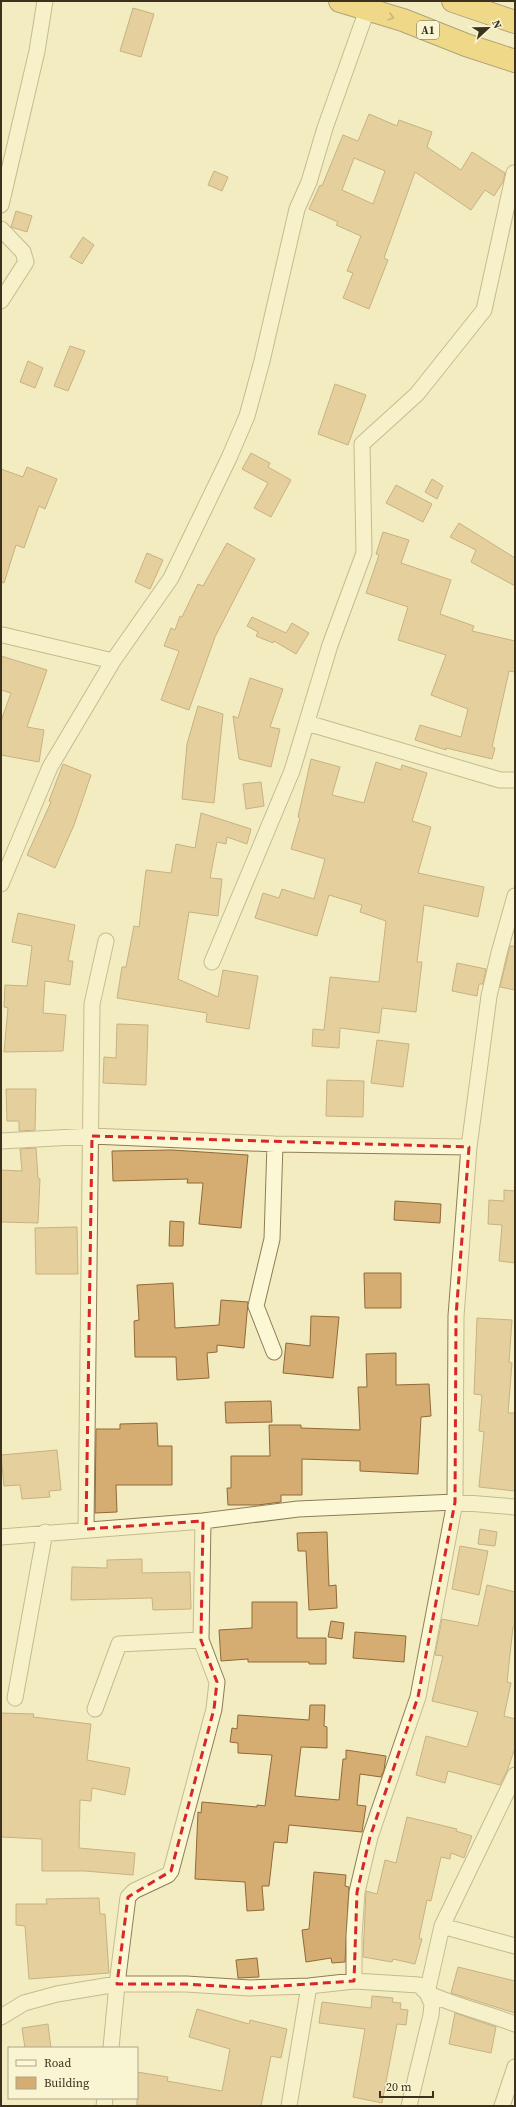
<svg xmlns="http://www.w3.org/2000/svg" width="516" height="2107" font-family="'Source Serif 4',serif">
	<rect width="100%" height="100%" fill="#f3ecc0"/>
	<path fill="#d5ac72" stroke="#906a39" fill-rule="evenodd" d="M133 8 154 14 141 57 120 51Z
		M369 114 397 126 399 120 432 132 427 147 461 170 472 152 505 173 503 182 494 196 485 190 471 210 415 172 384 258 388 260 369 309 343 298 353 273 347 271 361 236 336 225 338 222 309 209 320 185 322 186 343 135 358 141ZM354 158 385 171 373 204 342 190Z
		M214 171 228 177 222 191 208 185Z
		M16 211 32 216 27 232 11 227Z
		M83 237 94 245 82 264 70 257Z
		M70 346 85 351 68 391 54 386Z
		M28 361 43 368 35 388 20 382Z
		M335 384 366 395 348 445 318 434Z
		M251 453 270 463 268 467 291 480 271 517 254 508 268 483 242 469Z
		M27 467 57 479 45 509 39 506 24 548 16 545 4 583 1 582V469L23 477Z
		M432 479 443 486 437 499 425 492Z
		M396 485 432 504 423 522 386 503Z
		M459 523 515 558V586L471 562 476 550 450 537Z
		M383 532 409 540 401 563 451 580 440 614 474 626 472 631 515 641V672L509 671 492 747 495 748 492 759 446 748V750L415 740 420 725 461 737 468 709 431 695 446 655 398 640 408 607 366 593 379 555 376 554Z
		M227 543 255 559 215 637 189 710 161 700 179 651 164 646 171 628 175 630 180 616 182 617 198 584 203 586Z
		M147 553 163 560 150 589 135 582Z
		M252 617 286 633 292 623 309 633 296 654 274 641 273 643 256 636 258 632 247 626Z
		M1 656 47 670 27 727 44 730 39 762 1 755V721L11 693 1 690Z
		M250 678 283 689 270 727 280 729 271 767 239 759 233 716 238 718Z
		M198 706 223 714 214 803 182 799 187 744Z
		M311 759 340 767 332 795 364 803 376 762 401 770 402 765 427 773 412 821 431 827 418 873 484 887 478 917 424 905 417 962H422L416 1012 382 1008 379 1033 340 1028 339 1048 312 1046 313 1029 324 1030 330 977 379 982 386 921 360 912 362 905 329 895 317 936 255 918 263 893 279 898 282 889 314 899 325 859 291 849 300 818 298 817Z
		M63 764 91 775 74 825 55 868 27 855 51 802 49 801Z
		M261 782 264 806 246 809 243 784Z
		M201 813 251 829 247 844 227 837 226 844 217 842 210 878 222 879 218 916 189 912 178 979 218 997 223 970 258 976 249 1029 206 1022 207 1013 117 998 122 967H126L134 926 139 927 146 870 171 873 176 844 195 848Z
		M18 913 75 925 68 961H73L70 985 45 981 43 1013 66 1015 63 1051 4 1052 8 1008 4 1007 5 985 27 986 32 946 12 942Z
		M510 946H515V990L500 987Z
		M457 963 486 969 483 984H479L477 996 452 991Z
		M117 1024 148 1025 146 1085 103 1083 104 1057 116 1058Z
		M377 1040 409 1044 403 1087 371 1083Z
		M327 1080 364 1081 363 1117 326 1116Z
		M6 1089H36L35 1130 19 1131V1121H7Z
		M36 1148 38 1178 40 1179 38 1223 1 1222V1170L22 1171 20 1149Z
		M172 1150 248 1155 241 1228 199 1224 203 1183H187L188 1179 113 1181 112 1151Z
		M504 1190 515 1191V1263L499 1261 502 1225 488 1224 489 1200 504 1201Z
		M395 1201 441 1204 440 1223 394 1220Z
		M170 1221 184 1222 183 1246H169Z
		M77 1227 78 1274H36L35 1228Z
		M364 1273H401V1308H365Z
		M173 1283 175 1328 219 1325 221 1300 248 1302 244 1348 217 1345V1352L207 1353 209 1378 177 1380 176 1357H135L134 1321 139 1320 137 1285Z
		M311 1316 339 1317 333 1378 283 1373 286 1343 310 1346Z
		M477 1318 512 1320 509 1362 512 1363 508 1413H515V1491L479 1487 484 1432 479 1431 482 1395 474 1394Z
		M396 1353V1385L429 1384 431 1416 421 1417 418 1474 360 1471V1461L302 1459V1495H281V1502L258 1505H228L227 1488H231V1456H270L269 1425H301V1428L360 1430 358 1387H367L366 1354Z
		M271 1401 272 1422 226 1423 225 1402Z
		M157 1423 158 1446H172V1485H116L117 1512 95 1513 96 1429H120V1424Z
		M57 1450 61 1490 49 1491 50 1497 22 1499 20 1485 4 1486 1 1455Z
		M480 1529 497 1532 495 1546 478 1544Z
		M327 1532 329 1586 336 1585 337 1608 309 1610 306 1551H298L297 1533Z
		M460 1546 488 1551 479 1595 452 1589Z
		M142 1559V1573L190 1572 191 1609 153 1610 152 1598 71 1600 72 1567 107 1568V1560Z
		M487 1585 515 1592V1627H513L507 1682 511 1683 504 1716 515 1719V1748L507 1771 500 1785 448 1771 445 1783 416 1775 426 1736 467 1747 478 1712 432 1701 443 1656 435 1655 442 1619 478 1626Z
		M252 1602H297V1638H326V1664H309V1662H248V1659L221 1661 219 1630 252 1628Z
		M331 1621 344 1623 342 1639 328 1637Z
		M355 1632 406 1636 404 1662 353 1658Z
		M310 1705H325L324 1726 327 1727V1748L301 1747 295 1796 339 1800 343 1759H346V1750L386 1756 384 1770 381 1777 360 1774 357 1805 366 1806 362 1832 289 1825 287 1843 274 1842 269 1886H262L264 1910 247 1911 245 1882 195 1879 198 1812 201 1813 202 1802 257 1807V1805L265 1806 272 1755 238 1753V1743L230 1742 232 1728 237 1729 238 1715 309 1720Z
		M1 1713 34 1714 33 1717 91 1724 87 1760 130 1768 125 1795 92 1788 91 1801 80 1800 79 1848 135 1853 133 1875 85 1871H42V1839L1 1837Z
		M407 1817 457 1829 456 1831 472 1836 464 1858 451 1853 450 1859 441 1857 431 1901 427 1900 419 1938 422 1939 415 1964 393 1959 392 1962 363 1957 366 1891 377 1894 385 1860 396 1863Z
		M314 1872 346 1875 345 1886 349 1887 345 1962 332 1963 331 1958 306 1962 302 1930 309 1929Z
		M99 1898 100 1914H105L109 1973 29 1979 25 1926 16 1925V1904H47L46 1899Z
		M257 1958 259 1977 238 1978 236 1960Z
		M458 1967 515 1981V2013L451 1993Z
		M372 1996 393 1998 392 2002 401 2003 400 2009 408 2010 406 2025 397 2024 382 2103 353 2097 365 2029 319 2023 322 2002 371 2008Z
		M197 2009 249 2024 250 2020 287 2029 281 2058 271 2056 261 2106 137 2105V2072L168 2077 167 2081 222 2091 230 2049 189 2037Z
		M455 2013 496 2027 491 2053 449 2044Z
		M48 2024 51 2048H25L22 2028Z"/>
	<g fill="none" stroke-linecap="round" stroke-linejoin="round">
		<g stroke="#8e7d56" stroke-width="17">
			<path id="street" d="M1 205 37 51 45 1
				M1 229 23 252 26 262 1 301
				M3 635 113 661
				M307 723 500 780H515
				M1 884 50 767 113 661 171 578 229 458 247 416 262 361 297 209 309 182 325 128 367 10
				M212 962 292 771 330 645 364 553 362 444 417 394 484 310 514 173
				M1 1141 92 1136 275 1144 469 1147
				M274 1352 256 1306 272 1239 275 1144
				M86 1529 92 1004 106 941
				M1 1537 203 1521 298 1509 455 1502 515 1507
				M15 1698 45 1532
				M95 1709 119 1644 201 1640
				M442 1926 515 1946
				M354 1981V1936L357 1892 370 1837 418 1697 455 1502 456 1316 469 1147 489 996 499 953 515 896
				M427 1993C456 2006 486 2013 515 2024
				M1 2017 24 2003 57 1994 117 1984H186L250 1988 309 1986 354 1981 419 1985 427 1993 442 1926 515 1775
				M111 2048 117 1984 128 1897 134 1891 168 1875 171 1871 214 1709 217 1682 201 1640 203 1521
				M104 2106 105 2098
				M289 2106 309 1986
				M409 2106 431 2015 432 2004 427 1993
				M502 2106 515 2067"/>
		</g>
		<g stroke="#5b4a2b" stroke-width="24">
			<path id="highway" d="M340 1 403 20 466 45 515 61
				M453 1 515 22"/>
		</g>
		<use href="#street" stroke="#fcf7d5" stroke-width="15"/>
		<use href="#highway" stroke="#ecc047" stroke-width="22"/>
	</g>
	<defs><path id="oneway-chevron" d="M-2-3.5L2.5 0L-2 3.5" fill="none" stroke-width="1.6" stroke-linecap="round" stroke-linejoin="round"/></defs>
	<use stroke="#8b712f" href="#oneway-chevron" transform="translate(391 17) rotate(15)"/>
	<path d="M0 0H516V2107H0ZM92 1136 469 1147 456 1316 455 1502 418 1697 370 1837 357 1892 354 1981 250 1988 186 1984H117L128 1897 171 1871 214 1709 217 1682 201 1640 203 1521 86 1529Z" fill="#f3ecc0" fill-opacity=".55" fill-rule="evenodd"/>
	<path fill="none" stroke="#d62828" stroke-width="3" stroke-dasharray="8 5" stroke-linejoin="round" d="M92 1136 469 1147 456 1316 455 1502 418 1697 370 1837 357 1892 354 1981 250 1988 186 1984H117L128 1897 171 1871 214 1709 217 1682 201 1640 203 1521 86 1529Z"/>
	<g text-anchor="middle" stroke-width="3.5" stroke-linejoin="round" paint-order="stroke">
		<rect fill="#f9f4d1" stroke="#756c52" stroke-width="1" x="417" y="21" width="22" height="18" rx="3"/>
		<g font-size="11" font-weight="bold" fill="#3c311c">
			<text x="428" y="34">A1</text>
		</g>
	</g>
	<rect width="516" height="2107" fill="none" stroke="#3c311c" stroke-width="4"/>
	<rect x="8" y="2047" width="130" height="52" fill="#f9f4d1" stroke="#ada689"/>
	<rect x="16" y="2060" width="20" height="6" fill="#fcf7d5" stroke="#ada689"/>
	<text x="44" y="2067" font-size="12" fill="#3c311c">Road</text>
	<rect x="16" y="2077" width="20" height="12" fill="#d5ac72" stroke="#ada689"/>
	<text x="44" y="2087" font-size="12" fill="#3c311c">Building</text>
	<g transform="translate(488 28) rotate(68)" stroke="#f9f4d1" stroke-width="3" paint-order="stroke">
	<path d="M0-3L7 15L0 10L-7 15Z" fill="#3c311c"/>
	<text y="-6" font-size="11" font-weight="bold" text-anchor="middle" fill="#3c311c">N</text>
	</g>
	<path d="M380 2091v6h53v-6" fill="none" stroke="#3c311c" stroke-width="2"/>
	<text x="386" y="2091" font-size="12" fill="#3c311c" stroke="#f9f4d1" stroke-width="3" paint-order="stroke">20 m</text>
</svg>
